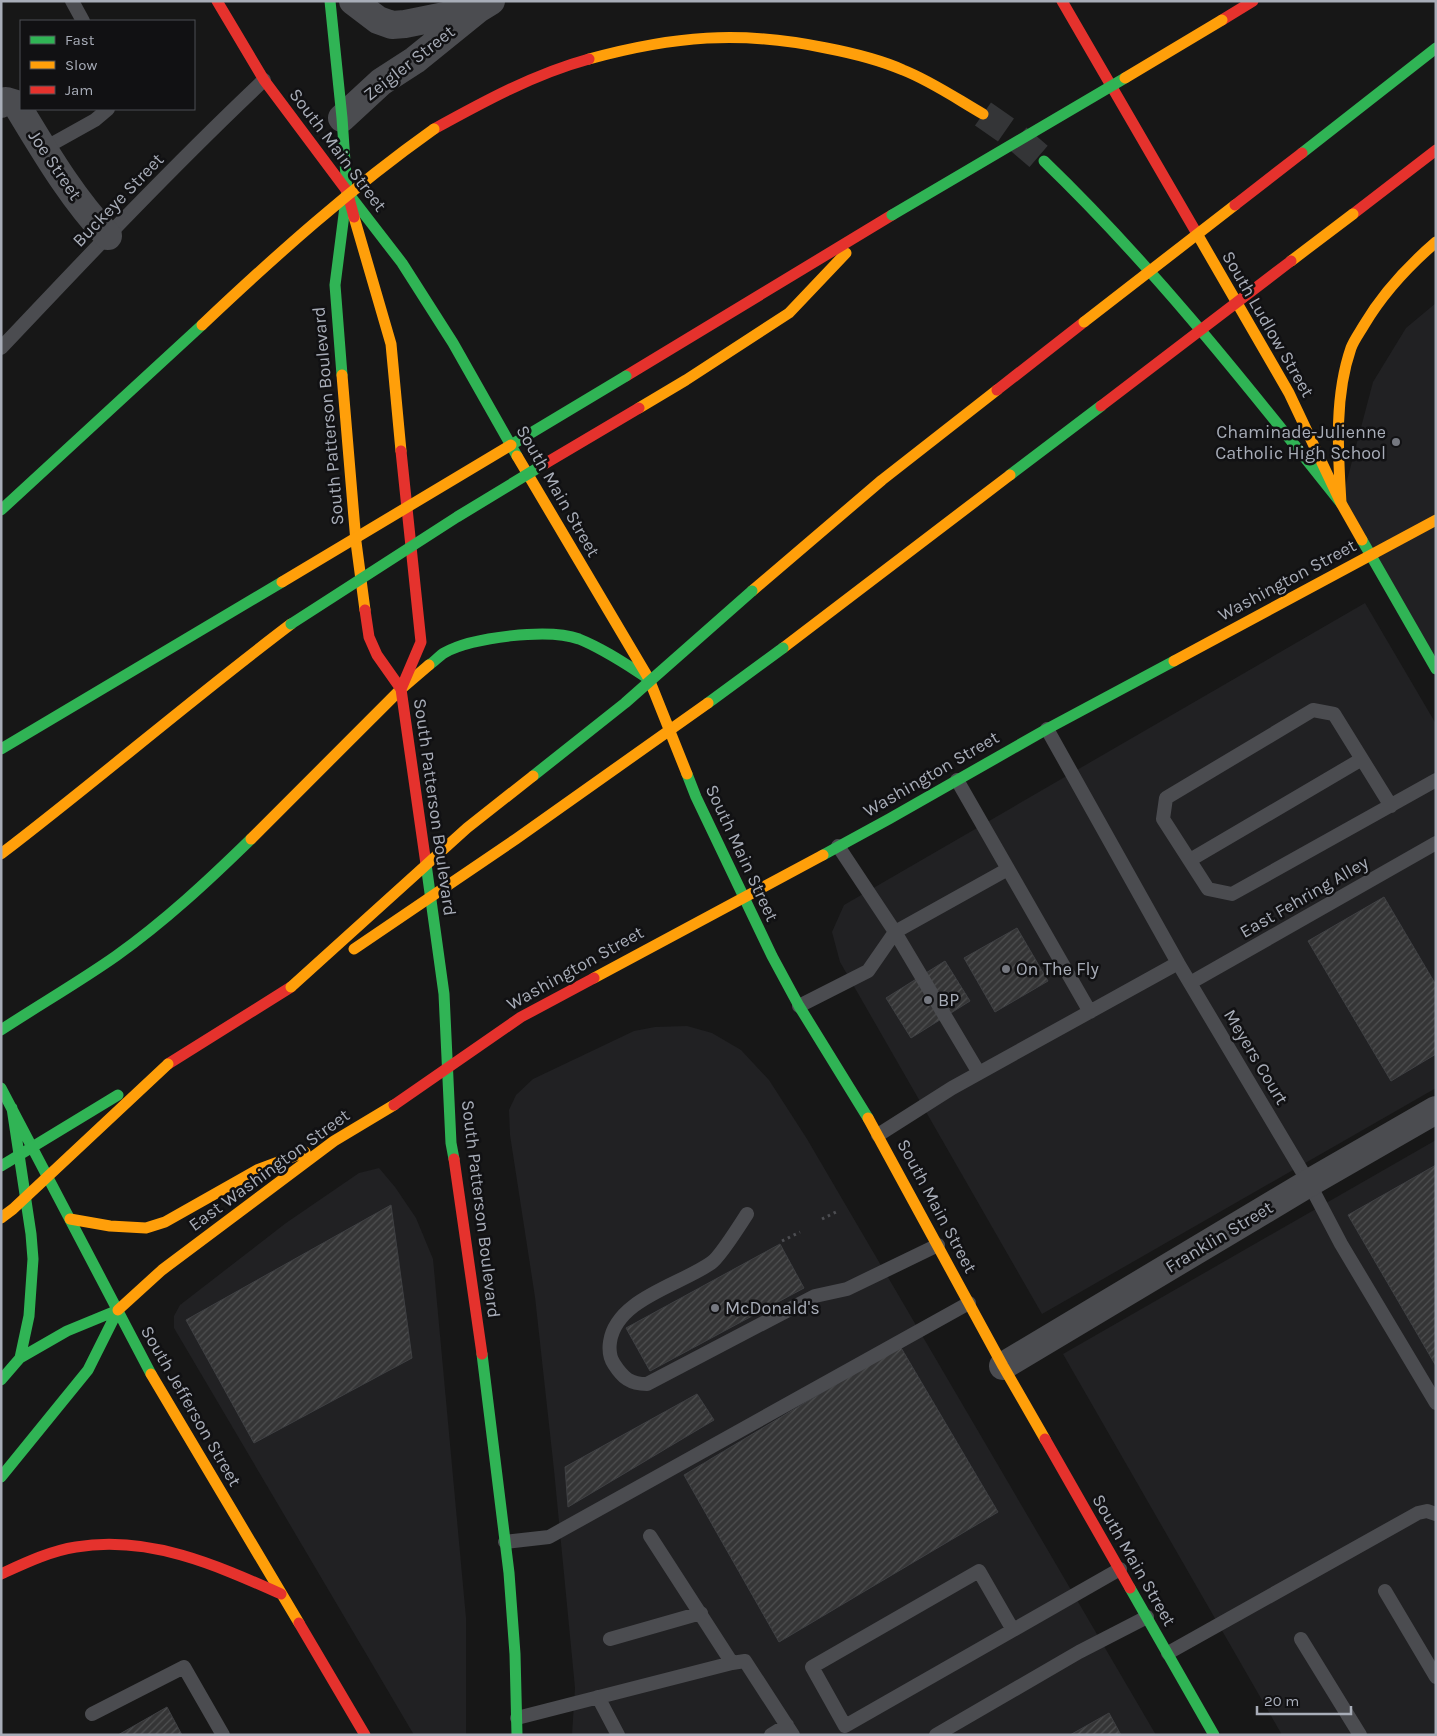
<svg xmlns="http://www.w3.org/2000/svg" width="1437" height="1736" font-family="Karla,sans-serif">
	<defs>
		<pattern id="building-hatch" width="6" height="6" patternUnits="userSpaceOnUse" patternTransform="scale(1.25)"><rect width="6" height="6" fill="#353536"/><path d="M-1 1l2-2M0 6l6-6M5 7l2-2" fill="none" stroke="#4f5051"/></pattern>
	</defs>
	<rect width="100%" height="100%" fill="#171717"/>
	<path fill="#212123" d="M1436 303V669L1341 503 1373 382 1406 328Z
		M1365 603 1436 724V1088L1042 1314 840 962 832 932 844 905Z
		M687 1026 712 1033 741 1050 769 1080 807 1139 1156 1735H572L575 1688 554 1470 535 1297 510 1135 509 1110 516 1095 533 1079 634 1031 655 1027Z
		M1436 1140V1735H1282L1063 1354Z
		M379 1168 395 1187 416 1218 433 1259 466 1618V1735H414L174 1328V1316L180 1305 286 1223 359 1173Z"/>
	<path fill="url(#building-hatch)" stroke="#3f4043" d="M1384 897 1436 985V1054L1391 1081 1308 941Z
		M1017 928 1048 981 995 1012 964 958Z
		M945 961 970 1001 911 1038 886 998Z
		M1436 1165V1366L1348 1215Z
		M391 1205 412 1358 254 1443 186 1320Z
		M780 1244 804 1288 650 1371 626 1328Z
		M900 1346 998 1512 779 1642 684 1475Z
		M697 1394 714 1420 568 1507 565 1467Z
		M167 1707 182 1735H118Z
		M1109 1713 1121 1735H1070Z"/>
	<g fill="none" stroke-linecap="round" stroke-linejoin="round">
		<path stroke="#343537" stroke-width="28" stroke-dasharray="28 14" stroke-linecap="butt" d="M983 114 1016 137 1044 161"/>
		<path stroke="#4d4e52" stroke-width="3" stroke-dasharray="2.5 4" stroke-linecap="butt" d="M822 1219 836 1212
			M782 1241 800 1232"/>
		<path stroke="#4b4c50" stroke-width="14" d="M72 1 83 21
			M43 149 95 120 108 109
			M1 348C87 257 173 166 264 80
			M1047 729 1178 963 1309 1183 1341 1244 1436 1403
			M957 780 1090 1012
			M1391 806 1334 714 1313 710 1166 798 1163 819 1208 889 1232 894 1436 780
			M838 846 895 932 979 1073
			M1190 860 1362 759
			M1190 983 1436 843
			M799 1006 868 971 895 932 1008 869
			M878 1135 952 1088 1178 963
			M747 1214C740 1225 719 1258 711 1263 680 1285 616 1299 610 1342 609 1349 610 1358 614 1364 623 1378 630 1384 647 1384L815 1296 847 1289 938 1245
			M650 1536 732 1663
			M505 1542 549 1537 969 1303
			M1385 1591 1436 1677
			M1013 1630 979 1571 812 1667 845 1726 1120 1569
			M610 1639 701 1613
			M1301 1639 1360 1735
			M1168 1653 1418 1513 1427 1511 1436 1514
			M598 1697 618 1735
			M92 1714 184 1667 223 1735
			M517 1718 732 1663 745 1661 793 1735
			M771 1735 787 1725
			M936 1735 1079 1652 1147 1617"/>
		<path stroke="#4b4c50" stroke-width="28" d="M353 1 378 20 392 25 405 24 474 10
			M1 104 6 101 16 104C44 150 71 197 108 236
			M342 118 381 82 415 60 478 9 491 1
			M1003 1366 1309 1183 1436 1110"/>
		<path stroke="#30b455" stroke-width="11" d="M330 1 342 118 347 191 335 285 342 375
			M1302 153 1436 48
			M1044 161C1154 267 1246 384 1341 503
			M348 193 402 263 453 343 517 456
			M1010 475 1101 406
			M1 510 202 325
			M1362 540 1436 669
			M429 665C434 662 439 656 444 653 471 637 549 628 579 639 604 649 627 665 649 679
			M1 749 282 582
			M687 774 696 797 772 956 799 1006 868 1118
			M823 855 889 819 1047 729 1174 661
			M426 864 444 994 451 1143 454 1159
			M1 1030C39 1005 79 982 116 956 165 921 208 881 251 839
			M1 1088 151 1374
			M12 1108 31 1234 33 1259 29 1316 20 1358
			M482 1354 509 1573 515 1654 517 1735
			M1 1380 20 1358 67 1331 118 1310
			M1 1477 88 1370 118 1310
			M1130 1588 1214 1735"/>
		<path stroke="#ff9f0a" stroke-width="11" d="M589 59C673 36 740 30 826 48 852 53 878 59 903 70 931 81 957 99 983 114
			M354 217 391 344 401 451
			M1196 232 1289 393 1341 503 1362 540
			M342 375 356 542 365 610
			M639 408 686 380 789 313 846 253
			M517 456 649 679 687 774
			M1341 503C1338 452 1334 397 1351 348 1354 340 1360 332 1364 325 1383 293 1407 267 1436 242
			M752 591 882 480 997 390
			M783 648 1010 475
			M1174 661 1436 520
			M251 839 401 689 429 665
			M1 854C99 779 193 698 291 624
			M594 978 823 855
			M868 1118 1003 1366 1045 1439
			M70 1219 110 1226 146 1228 165 1222 257 1170 305 1152
			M118 1310 162 1270 334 1141 394 1105
			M151 1374 299 1623"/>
		<path stroke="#e5322d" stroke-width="11" d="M217 1 264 80 347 191 354 217
			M1062 1 1196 232
			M1222 20 1253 1
			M434 129C483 102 534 74 589 59
			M1353 214 1436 150
			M626 376 892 215
			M997 390 1084 322
			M365 610 369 637 377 655 401 689 426 864
			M401 689 421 642 401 451
			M168 1064 291 987
			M394 1105 521 1017 594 978
			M454 1159 482 1354
			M1045 1439 1130 1588
			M1 1574C25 1563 50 1551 76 1547 149 1535 216 1565 281 1594
			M299 1623 365 1735"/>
		<path stroke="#30b455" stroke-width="11" d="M892 215 1125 78
			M511 445 626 376
			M291 624 457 517 541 466
			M708 703 783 648
			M533 776 625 703 752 591
			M1 1166 118 1095"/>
		<path stroke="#ff9f0a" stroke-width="11" d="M1125 78 1222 20
			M1291 261 1353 214
			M1084 322 1235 205
			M202 325C276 255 351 188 434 129
			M282 582 511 445
			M354 949 516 839 708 703
			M291 987 467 828 533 776
			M1 1218 13 1209 168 1064"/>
		<path stroke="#e5322d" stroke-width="11" d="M1235 205 1302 153
			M1101 406 1291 261
			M541 466 639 408"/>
	</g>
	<g fill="#757880" stroke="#111113" stroke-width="2">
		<circle cx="1396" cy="442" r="5"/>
		<circle cx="1006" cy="969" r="5"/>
		<circle cx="928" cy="1000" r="5"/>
		<circle cx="715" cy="1308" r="5"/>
	</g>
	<g text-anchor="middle" stroke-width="5" stroke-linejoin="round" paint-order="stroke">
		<g font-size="18" fill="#a8adb8" stroke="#111113">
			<text transform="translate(409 63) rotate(-38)" y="6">Zeigler Street</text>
			<text transform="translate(338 150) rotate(53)" y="6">South Main Street</text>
			<text transform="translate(55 165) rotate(56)" y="6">Joe Street</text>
			<text transform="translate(118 200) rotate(-46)" y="6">Buckeye Street</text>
			<text transform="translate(1268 324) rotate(60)" y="6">South Ludlow Street</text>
			<text transform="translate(328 416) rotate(-95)" y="6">South Patterson Boulevard</text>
			<text transform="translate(558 491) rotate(60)" y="6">South Main Street</text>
			<text transform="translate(1287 580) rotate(-28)" y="6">Washington Street</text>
			<text transform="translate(931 774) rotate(-30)" y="6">Washington Street</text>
			<text transform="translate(435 807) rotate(82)" y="6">South Patterson Boulevard</text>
			<text transform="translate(742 853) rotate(65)" y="6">South Main Street</text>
			<text transform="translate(1304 897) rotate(-30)" y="6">East Fehring Alley</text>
			<text transform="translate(575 968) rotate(-29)" y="6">Washington Street</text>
			<text transform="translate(1256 1057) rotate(59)" y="6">Meyers Court</text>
			<text transform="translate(269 1170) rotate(-36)" y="6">East Washington Street</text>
			<text transform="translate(937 1206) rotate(62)" y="6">South Main Street</text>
			<text transform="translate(481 1209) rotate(83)" y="6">South Patterson Boulevard</text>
			<text transform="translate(1219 1237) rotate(-31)" y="6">Franklin Street</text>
			<text transform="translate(191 1406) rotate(60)" y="6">South Jefferson Street</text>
			<text transform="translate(1134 1560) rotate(60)" y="6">South Main Street</text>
		</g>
		<g font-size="18" fill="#a8adb8" stroke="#111113" text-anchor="start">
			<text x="1386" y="438" text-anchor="end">Chaminade-Julienne<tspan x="1386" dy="21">Catholic High School</tspan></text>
			<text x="1016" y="975">On The Fly</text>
			<text x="938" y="1006">BP</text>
			<text x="725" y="1314">McDonald's</text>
		</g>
	</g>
	<rect width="1437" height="1736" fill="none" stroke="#a8adb8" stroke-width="5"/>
	<rect x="20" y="20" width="175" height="90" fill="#111113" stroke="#4d4f55"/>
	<rect x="30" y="36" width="25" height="8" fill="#30b455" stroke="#4d4f55"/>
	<text x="65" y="45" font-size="15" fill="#a8adb8">Fast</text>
	<rect x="30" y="61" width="25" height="8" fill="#ff9f0a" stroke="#4d4f55"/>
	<text x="65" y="70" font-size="15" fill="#a8adb8">Slow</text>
	<rect x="30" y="86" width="25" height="8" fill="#e5322d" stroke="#4d4f55"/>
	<text x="65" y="95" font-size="15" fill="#a8adb8">Jam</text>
	<path d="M1257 1706v8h94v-8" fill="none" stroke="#a8adb8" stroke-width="2.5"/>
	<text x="1264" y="1706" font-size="15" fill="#a8adb8" stroke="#111113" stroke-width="4" paint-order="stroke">20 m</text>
</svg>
